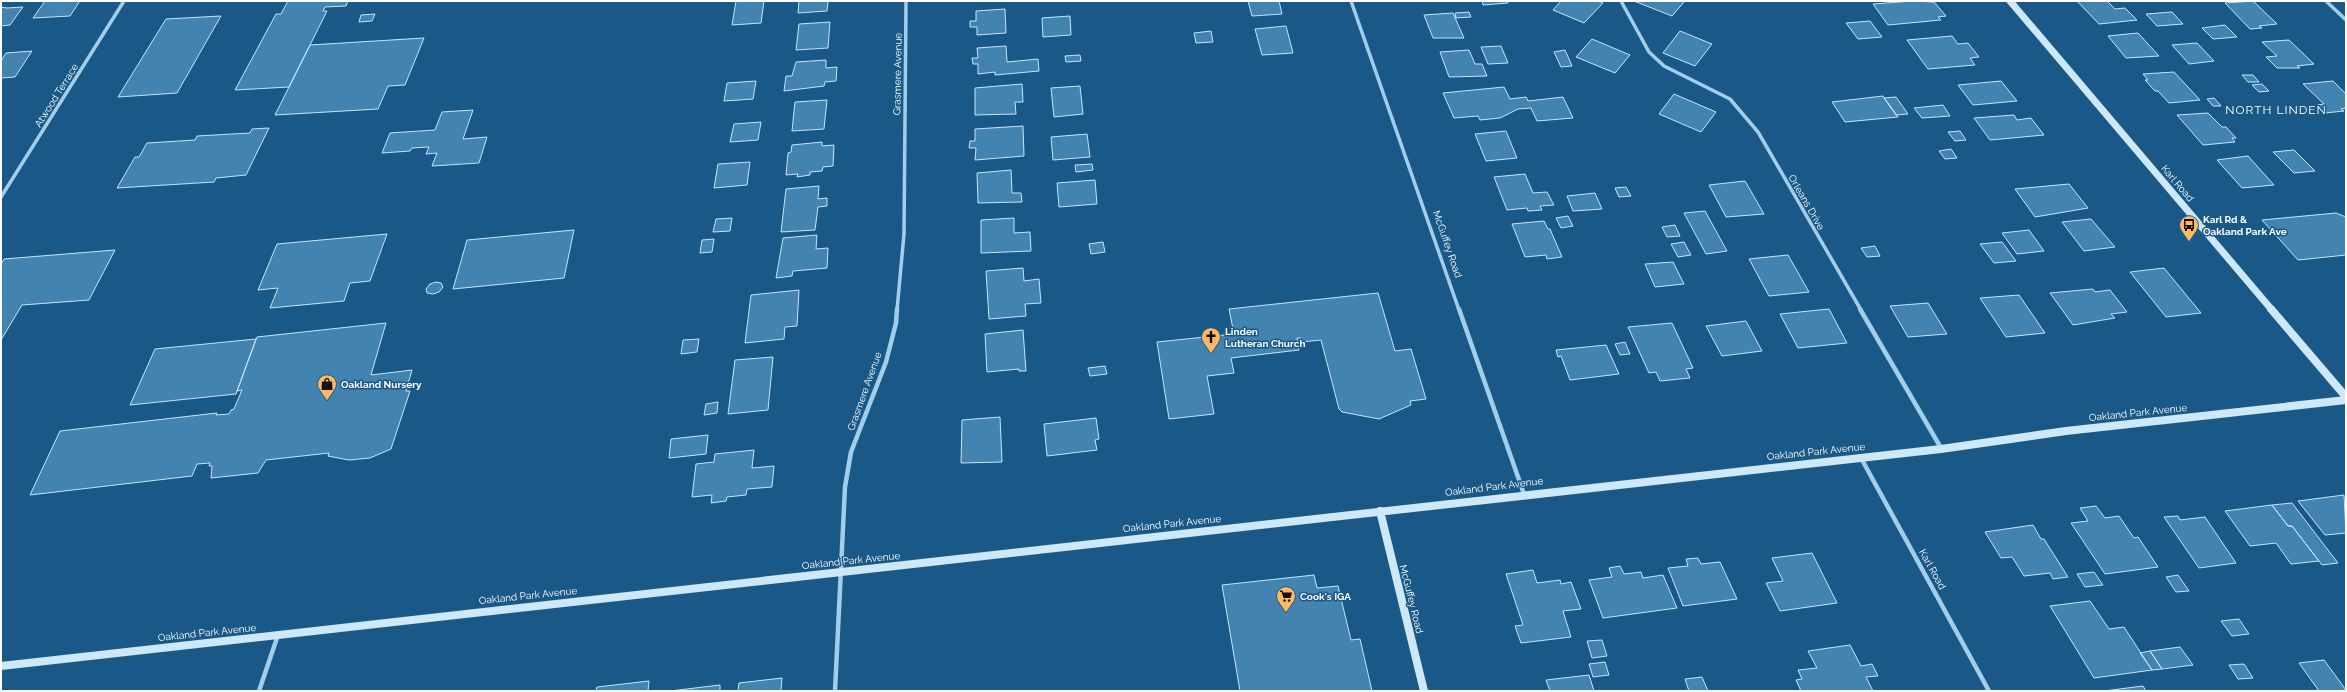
<svg xmlns="http://www.w3.org/2000/svg" width="2347" height="692" font-family="Raleway,sans-serif">
	<rect width="100%" height="100%" fill="#1a5987"/>
	<path fill="#4383b0" stroke="#c7e5f9" d="M45 1H80L70 16 33 18Z
		M288 1H348L346 6 325 7 323 11H327L289 87 235 90 276 14H281Z
		M736 1H764L761 23 732 25Z
		M799 1H828L827 11 798 13Z
		M1248 1H1279L1282 14 1252 16Z
		M1482 1H1507L1508 3 1483 5Z
		M1561 1H1598L1603 3 1584 23 1553 10Z
		M1634 1H1685L1672 16Z
		M1913 1 1934 2 1946 16 1938 17 1941 20 1888 25 1873 4Z
		M2077 1H2107L2115 9 2125 8 2137 20 2099 24Z
		M2253 1 2277 24 2259 26 2262 28 2250 29 2225 3Z
		M1 7 7 8 23 7 10 25 1 26Z
		M1005 9 1006 33 977 35V27H970V21H976V11Z
		M1469 12 1471 17 1456 18 1455 13Z
		M2172 12 2183 24 2157 26 2146 14Z
		M1453 13 1464 38H1433L1424 15Z
		M375 14 372 21 359 22 361 15Z
		M221 16 177 93 118 97 166 19Z
		M1070 16 1071 35 1043 37 1042 18Z
		M1870 21 1882 37 1858 39 1846 23Z
		M830 22 828 48 796 50 799 24Z
		M2225 25 2237 37 2213 39 2202 28Z
		M1286 26 1293 53 1262 55 1255 29Z
		M1211 31 1213 42 1196 43 1194 33Z
		M1680 31 1712 44 1695 66 1663 53Z
		M2138 33 2159 56 2126 58 2108 36Z
		M1952 36 1958 44 1968 43 1979 57 1970 58 1975 65 1928 69 1907 40Z
		M424 38 405 85 388 86 378 109 275 115 310 45Z
		M1592 39 1630 55 1615 73 1576 57Z
		M2289 40 2314 64 2297 66 2300 68H2277L2266 57 2277 56 2262 42Z
		M2197 43 2214 61 2189 64 2172 45Z
		M1006 46 1007 62 1038 59 1039 71 995 75V72L978 74V64H973L972 58H978L977 48Z
		M1501 46 1508 63 1488 64 1481 47Z
		M1469 50 1475 64H1482L1487 76 1449 77 1440 52Z
		M1565 50 1572 66 1561 67 1554 52Z
		M32 51 15 77 1 78V61L6 53Z
		M1080 55 1081 61 1066 62 1065 56Z
		M826 60V68L837 67 836 81 825 82 824 86 784 91 786 76H792L796 62Z
		M2174 72 2200 100 2169 103 2158 91H2155L2145 80H2148L2143 74Z
		M2242 75H2253L2259 82H2248Z
		M756 81 753 99 724 101 727 83Z
		M2001 81 2017 101 1973 105 1958 85Z
		M2333 81 2346 94V108L2341 109 2344 111 2325 113 2317 105 2324 104 2303 84Z
		M1022 84 1023 102H1015L1016 114 975 115V88Z
		M2262 84 2269 91 2259 92 2252 85Z
		M1080 86 1083 114 1054 117 1051 88Z
		M1504 87 1510 99 1526 97 1528 101 1563 97 1573 118 1537 121 1531 108 1518 109 1500 118 1480 120 1478 116 1454 118 1443 93Z
		M1674 94 1716 112 1701 132 1659 114Z
		M1883 96 1898 117 1845 122 1832 102Z
		M1896 97 1908 114 1896 115 1884 98Z
		M2214 98 2221 106H2213L2207 99Z
		M827 100 824 129 792 131 795 102Z
		M1943 105 1950 116 1922 118 1914 108Z
		M473 110 463 139 487 137 479 163 432 166 437 153 426 154 429 147 412 148 410 151 382 153 390 133 435 130 442 112Z
		M2208 113 2222 127H2226L2236 138H2232L2235 142 2203 145 2177 115Z
		M2014 115 2017 120 2031 118 2044 135 1990 140 1974 118Z
		M761 122 758 140 730 142 734 124Z
		M1023 126 1024 156 975 160 976 148H969L970 141H975V129Z
		M269 128 246 175 216 178 214 182 117 188 135 157H139L147 143 195 140 197 136 250 133 252 129Z
		M1506 131 1517 158 1486 161 1475 134Z
		M1960 131 1966 140 1955 141 1948 132Z
		M1087 134 1090 157 1053 160 1051 137Z
		M822 142V146L834 145 833 166 823 167 822 171 810 172V175L797 177 798 174 786 175 788 153 791 152 792 145Z
		M1951 149 1957 158 1945 159 1939 151Z
		M2294 150 2315 171 2294 173 2273 152Z
		M2248 156 2274 185 2242 188 2217 160Z
		M750 162 747 185 714 188 718 164Z
		M1092 164 1093 170 1076 172 1075 165Z
		M1011 170 1012 193H1021L1022 202 978 203 977 173Z
		M1525 174 1533 193 1547 192 1554 205 1540 206 1542 210 1528 211 1527 208 1507 210 1494 177Z
		M1095 180 1097 204 1059 207 1057 183Z
		M1745 181 1764 214 1726 217 1709 185Z
		M2069 184 2088 208 2035 217 2015 189Z
		M819 186 818 199 827 198V206L818 207 815 230 781 232 786 189Z
		M1626 187 1631 196 1619 197 1615 188Z
		M1595 193 1602 209 1573 211 1567 196Z
		M1705 211 1727 251 1706 254 1684 213Z
		M2336 213 2346 217V255L2298 260 2262 220Z
		M1568 216 1573 226 1561 228 1556 218Z
		M732 218 730 231 713 232 716 219Z
		M1014 218V233L1030 232 1031 251 981 253V220Z
		M2091 219 2115 247 2084 251 2062 222Z
		M1544 221 1548 229H1550L1562 257 1547 259 1546 255 1525 257 1512 224Z
		M1675 225 1680 236 1667 237 1662 227Z
		M574 230 564 278 453 289 467 240Z
		M2029 230 2044 251 2017 254 2002 233Z
		M387 234 370 281 350 283 344 301 270 308 278 288 258 290 277 244Z
		M817 235 816 249 828 248 827 268 793 271 792 276 776 278 783 238Z
		M714 239 712 252 700 253 702 240Z
		M1103 242 1105 252 1091 254 1089 244Z
		M1684 242 1691 255 1678 257 1671 244Z
		M2002 242 2016 261 1994 263 1980 244Z
		M1875 246 1880 256 1867 257 1861 248Z
		M115 250 89 300 22 305 1 340V264L4 259Z
		M1788 255 1809 292 1769 296 1749 259Z
		M1673 262 1684 284 1655 287 1645 264Z
		M1023 268 1024 281 1039 279 1041 303 1025 304 1026 316 989 319 986 271Z
		M2164 268 2201 313 2166 317 2130 272Z
		M436 282 441 283 443 287 439 292 433 294 427 293 426 289 430 284Z
		M2093 289 2095 292 2110 290 2127 312 2111 314 2115 318 2073 325 2050 293Z
		M799 290 797 326 785 327 784 339 745 343 751 295Z
		M1378 293 1395 351 1411 349 1426 399 1410 401 1411 405 1379 419 1342 412 1339 409 1321 340 1302 342 1301 338H1297L1299 350 1231 358 1234 373 1207 376 1214 414 1169 419 1157 342 1234 334 1229 309Z
		M2019 295 2045 333 2006 337 1980 298Z
		M1928 303 1947 334 1908 337 1890 306Z
		M1829 309 1847 343 1798 348 1780 314Z
		M1746 321 1762 351 1722 356 1706 326Z
		M386 323 371 375 412 370 406 391H410L391 449 370 458 349 460 328 456 329 453 266 460 258 473 211 478 212 466H209L210 463 197 464 192 476 30 495 60 431 217 413 216 415 229 414 231 410 234 409 242 390 237 391 257 337Z
		M1672 323 1693 368 1686 369 1690 378 1660 381 1656 372 1649 373 1628 327Z
		M1023 330 1026 371H1019V369L987 372 985 334Z
		M256 339 236 394 130 405 155 349Z
		M699 339 697 352 681 354 683 340Z
		M1625 342 1630 354 1620 355 1615 344Z
		M1606 345 1619 374 1570 380 1561 356 1558 357 1556 350Z
		M773 357 768 410 728 414 735 360Z
		M1105 366 1107 374 1090 376 1088 368Z
		M718 402 717 413 704 415 706 404Z
		M1000 417 1002 462 961 463 962 420Z
		M1096 418 1099 439 1095 440 1097 450 1047 456 1044 424Z
		M708 435 706 454 669 458 671 439Z
		M754 450 752 468 774 466 772 487 747 489 746 495 727 497 726 501 711 503 712 495 692 497 696 464 714 462 715 454Z
		M2344 495 2346 533 2325 535 2298 501Z
		M2292 503 2338 563 2322 565 2292 526H2288L2272 505Z
		M2272 505 2288 526H2292L2319 561 2291 564 2276 543 2250 546 2225 511Z
		M2096 506 2105 518 2119 516 2134 538 2138 537 2158 567 2105 574 2071 523 2088 521 2080 508Z
		M2178 516 2180 520 2205 517 2236 563 2199 568 2164 517Z
		M2033 525 2041 539H2044L2068 577 2053 579 2050 573 2024 576 2012 557 2001 558 1985 532Z
		M1812 553 1837 603 1780 611 1766 583 1783 581 1772 558Z
		M1698 558 1701 564 1720 562 1737 599 1683 606 1668 568 1688 566 1686 559Z
		M1620 566 1624 574 1641 572 1643 578 1663 575 1677 608 1603 618 1589 580 1612 577 1609 568Z
		M1533 570 1537 583 1560 580 1561 584 1571 582 1581 609 1563 611 1571 637 1521 643 1515 626 1523 625 1506 574Z
		M2094 572 2103 585 2085 587 2077 574Z
		M1314 575 1317 588 1338 586 1351 640 1360 639 1372 691H1240L1222 585Z
		M2178 575 2189 591 2176 592 2166 577Z
		M2090 601 2109 629 2124 627 2152 670 2094 678 2050 606Z
		M2239 619 2249 634 2232 636 2221 621Z
		M1602 640 1607 656 1592 658 1587 641Z
		M1850 645 1861 666 1872 664 1878 676 1866 677 1873 691H1801L1796 680 1802 679 1798 670 1817 668 1808 651Z
		M2180 647 2193 665 2162 669 2150 651Z
		M2150 651 2162 669 2152 670 2140 653Z
		M2324 660 2346 690V691H2319L2299 663Z
		M1605 662 1609 675 1593 677 1589 664Z
		M2244 664 2253 678 2238 679 2229 665Z
		M1589 675 1594 691H1550L1546 680Z
		M1702 677 1708 691H1689L1685 679Z
		M782 678 781 691H738L739 683Z
		M649 681 648 691H596L597 687Z
		M720 685V691H670Z
		M2143 686 2146 691H2104Z"/>
	<g fill="none" stroke-linecap="round" stroke-linejoin="round">
		<path stroke="#a2ceec" stroke-width="3.5" d="M1351 1 1459 310
			M1621 1 1649 52 1664 66 1730 99 1758 132 1861 310
			M2326 1 2346 20
			M1 197 124 1
			M897 310 904 234 906 1"/>
		<path stroke="#a2ceec" stroke-width="4.5" d="M1459 309 1524 494
			M1860 309 1941 448
			M1861 458 1989 691
			M259 691 278 635
			M835 691 845 487 851 452 886 362 896 323 897 309"/>
		<path stroke="#cee7f9" stroke-width="7" d="M2010 1 2272 310"/>
		<path stroke="#cee7f9" stroke-width="8" d="M2271 309 2346 397
			M1380 511 1424 691
			M1 666 1941 449 2066 431 2346 400"/>
	</g>
	<defs>
		<g id="bus-pin" transform="scale(1)"><path d="M0 17L-7.5 6A9.5 9.5 0 1 1 7.5 6Z" fill="#feb95e" stroke="#1a5987"/><path d="M-5-6H5V4H4V6H2V4H-2V6H-4V4H-5ZM-3.5-4V0h7V-4ZM-3.5 1.2v1.5H-2V1.2ZM2 1.2v1.5H3.5V1.2Z" fill="#111"/></g>
		<g id="church-pin" transform="scale(1)"><path d="M0 17L-7.5 6A9.5 9.5 0 1 1 7.5 6Z" fill="#feb95e" stroke="#1a5987"/><path d="M-1.2-6h2.4v3.5h3.3v2.4h-3.3V6h-2.4V-.1h-3.3v-2.4h3.3Z" fill="#111"/></g>
		<g id="shop-pin" transform="scale(1)"><path d="M0 17L-7.5 6A9.5 9.5 0 1 1 7.5 6Z" fill="#feb95e" stroke="#1a5987"/><path d="M-5-2.5h2.3a2.7 3.5 0 0 1 5.4 0H5L5.5 6h-11ZM-1.5-2.5h3a1.5 2.3 0 0 0-3 0Z" fill="#111"/></g>
		<g id="supermarket-pin" transform="scale(1)"><path d="M0 17L-7.5 6A9.5 9.5 0 1 1 7.5 6Z" fill="#feb95e" stroke="#1a5987"/><path d="M-6-5.5h2.5l.6 2H6L4.5 2H-2.5L-4.4-4H-6ZM-1.5 3.2a1.3 1.3 0 1 0 .1 0ZM3 3.2a1.3 1.3 0 1 0 .1 0Z" fill="#111"/></g>
	</defs>
	<g fill-rule="evenodd">
		<use href="#bus-pin" x="2189" y="225"/>
		<use href="#church-pin" x="1211" y="337"/>
		<use href="#shop-pin" x="327" y="384"/>
		<use href="#supermarket-pin" x="1286" y="596"/>
	</g>
	<g text-anchor="middle" stroke-width="3" stroke-linejoin="round" paint-order="stroke">
		<g font-size="10" fill="#fff" stroke="#1a5987">
			<text transform="translate(897 74) rotate(-89)" y="4">Grasmere Avenue</text>
			<text transform="translate(56 95) rotate(-58)" y="4">Atwood Terrace</text>
			<text transform="translate(2178 183) rotate(50)" y="4">Karl Road</text>
			<text transform="translate(1807 202) rotate(60)" y="4">Orleans Drive</text>
			<text transform="translate(1448 244) rotate(71)" y="4">McGuffey Road</text>
			<text transform="translate(864 391) rotate(-70)" y="4">Grasmere Avenue</text>
			<text transform="translate(2138 412) rotate(-6)" y="4">Oakland Park Avenue</text>
			<text transform="translate(1816 451) rotate(-6)" y="4">Oakland Park Avenue</text>
			<text transform="translate(1494 486) rotate(-7)" y="4">Oakland Park Avenue</text>
			<text transform="translate(1172 523) rotate(-6)" y="4">Oakland Park Avenue</text>
			<text transform="translate(851 560) rotate(-6)" y="4">Oakland Park Avenue</text>
			<text transform="translate(1933 569) rotate(61)" y="4">Karl Road</text>
			<text transform="translate(528 595) rotate(-6)" y="4">Oakland Park Avenue</text>
			<text transform="translate(1412 599) rotate(76)" y="4">McGuffey Road</text>
			<text transform="translate(207 632) rotate(-6)" y="4">Oakland Park Avenue</text>
		</g>
		<g font-size="10" font-weight="bold" fill="#fff" stroke="#1a5987" text-anchor="start">
			<text x="2203" y="223">Karl Rd &amp;<tspan x="2203" dy="12">Oakland Park Ave</tspan></text>
			<text x="1225" y="335">Linden<tspan x="1225" dy="12">Lutheran Church</tspan></text>
			<text x="341" y="388">Oakland Nursery</text>
			<text x="1300" y="600">Cook's IGA</text>
		</g>
		<g font-size="12" letter-spacing="1" fill="#fff" stroke="#1a5987">
			<text x="2276" y="114">NORTH LINDEN</text>
		</g>
	</g>
	<rect width="2347" height="692" fill="none" stroke="#ffffff" stroke-width="4"/>
</svg>
